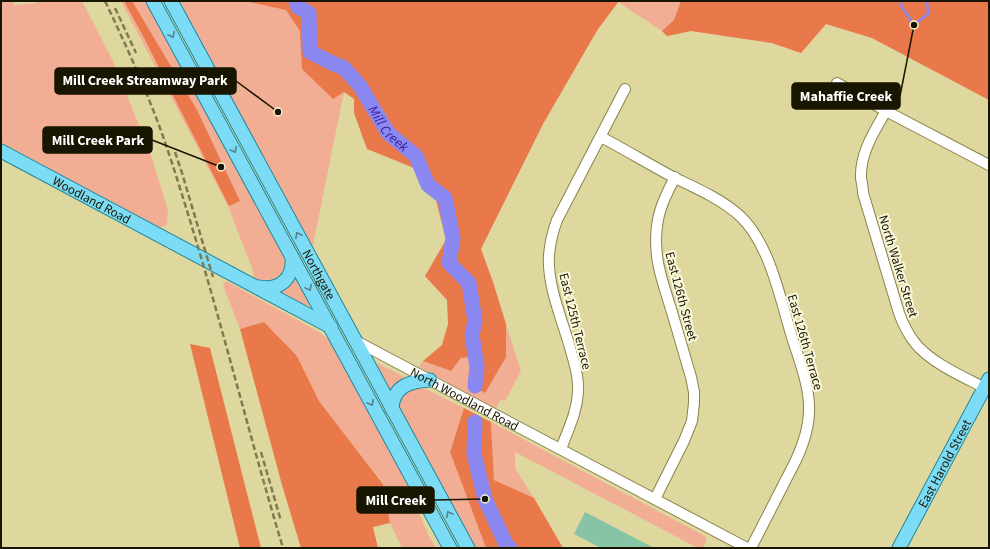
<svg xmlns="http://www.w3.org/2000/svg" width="990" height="549" font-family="'Source Sans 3',sans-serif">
	<rect width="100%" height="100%" fill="#ded89e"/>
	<path fill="#f2ae94" d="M1 1H14V5L36 3V1H82L113 61 150 152 168 210 167 225 159 228 1 144Z
		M121 1H146L282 254C283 256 284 258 285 260 287 269 279 282 270 283 264 284 259 281 254 279L253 271 228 206Z
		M172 1H989V100L872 38 826 24 801 53 772 43 691 31 667 36 662 31 618 2 598 29 481 89 428 185 416 156 360 86 344 92 312 250Z
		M295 278 310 305 306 306 281 293 280 291 292 280Z
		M226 281 319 332 329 340 404 478 428 534 436 548H402L390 523 383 483 319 401 297 356 264 322 240 329 223 285Z
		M506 324 521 371 505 401 501 399 496 408H495L419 367 423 361 451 371 461 358 473 357 479 364 506 357Z
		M377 363 403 376 404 378 397 383 390 392 374 365Z
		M417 386 426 389 464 408 450 452 486 548H473L399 409C400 393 404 392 417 386Z
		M491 422 705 536C708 541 706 544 702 548H698L515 452V468L534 498 494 480Z"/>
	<path fill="#e9784a" d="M124 1H132L197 110 240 201 229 206 142 34Z
		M245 1H619L598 29 543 124 481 249 493 282 506 324V357L485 393 470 385 479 364 473 357 461 358 451 371 423 361 442 345 448 324 447 300 425 276 446 240 436 200 424 172 367 149 354 113V99L344 92 333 99 302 69 300 31 286 10Z
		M681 1H989V100L872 38 826 24 801 53 772 43 691 31 667 36 662 31 674 20Z
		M264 322 297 356 319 401 383 484 390 523 373 527 378 548H301L282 485 240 329Z
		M190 344 210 348 261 548H240Z
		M464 408 491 422 494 480 534 498 563 548H486L450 452Z"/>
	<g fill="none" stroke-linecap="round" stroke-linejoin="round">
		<path stroke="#8b89f1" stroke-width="2.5" d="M900 1 902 7 914 25 928 14 927 1"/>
		<g stroke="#8b89f1" stroke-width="15">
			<path id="s1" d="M296 1 298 7 309 13 310 52 332 63 344 68 360 86 388 133 416 156 428 185 445 198 453 238 449 263 469 283 475 321 472 335 477 367 475 386"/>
			<path d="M475 422 474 454 485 499 506 544 510 548"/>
		</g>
	</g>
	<path fill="#87c3a5" d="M585 512 654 548H601L574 534Z"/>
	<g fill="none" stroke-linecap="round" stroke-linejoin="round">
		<g stroke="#8a834d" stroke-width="12">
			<g id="minor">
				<path d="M837 83 886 111 989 165"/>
				<path d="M886 111C874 132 860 153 861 178 862 183 863 188 863 193L899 313C903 324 908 334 915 343 932 364 966 378 989 390"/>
				<path d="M601 137C626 150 650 165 675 178 698 189 721 199 740 216 769 243 780 297 791 334 798 357 808 381 809 405 810 424 804 443 796 460L751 548"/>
				<path id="s2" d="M356 341 747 548"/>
				<path d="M561 449C568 429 577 413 578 392 579 375 573 359 569 344 561 317 547 284 549 255 550 243 553 231 557 220L625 89"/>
				<path d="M655 499 684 441 692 421 694 403V392L691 377C684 354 678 332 671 309 662 280 653 257 657 226 659 208 667 193 675 177"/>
			</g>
		</g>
		<g stroke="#20879c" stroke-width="15">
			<g id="major">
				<path d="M153 1 450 548"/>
				<path id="s3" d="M171 1 468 548"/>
				<path id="s4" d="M1 151 331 327"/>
				<path d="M259 287C280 291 294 278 292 257"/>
				<path d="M392 409C393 386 410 381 430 380"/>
				<path id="s5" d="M899 548 989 379"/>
			</g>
		</g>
		<use href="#minor" stroke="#fff" stroke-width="10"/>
		<use href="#major" stroke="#7cdcf5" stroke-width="13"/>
		<path stroke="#7f7a52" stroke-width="2.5" stroke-dasharray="6 3" stroke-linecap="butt" d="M105 1C125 43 144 85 160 128 173 164 184 201 195 237 226 340 252 445 283 548
			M115 8 136 53
			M175 152 182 173 213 277
			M261 452 281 521"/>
	</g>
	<defs><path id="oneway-chevron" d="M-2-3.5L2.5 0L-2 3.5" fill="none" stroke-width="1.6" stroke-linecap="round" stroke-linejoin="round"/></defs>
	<g stroke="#4f8287">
		<use href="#oneway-chevron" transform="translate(172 35) rotate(62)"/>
		<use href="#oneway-chevron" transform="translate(234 150) rotate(62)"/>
		<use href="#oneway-chevron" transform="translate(298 235) rotate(-118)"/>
		<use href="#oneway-chevron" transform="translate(309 288) rotate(62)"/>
		<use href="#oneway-chevron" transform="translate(371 403) rotate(62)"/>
		<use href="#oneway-chevron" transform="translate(449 514) rotate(-118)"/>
	</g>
	<g text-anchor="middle" stroke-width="4" stroke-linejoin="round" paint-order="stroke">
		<g font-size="13" fill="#181501" stroke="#fbf8db">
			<text dy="5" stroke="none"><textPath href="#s4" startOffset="103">Woodland Road</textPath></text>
			<text transform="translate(899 266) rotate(73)" y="5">North Walker Street</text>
			<text dy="5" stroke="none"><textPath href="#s3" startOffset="311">Northgate</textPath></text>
			<text transform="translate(682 296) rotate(75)" y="5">East 126th Street</text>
			<text transform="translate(576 321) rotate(76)" y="5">East 125th Terrace</text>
			<text transform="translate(806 342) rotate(74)" y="5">East 126th Terrace</text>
			<text dy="5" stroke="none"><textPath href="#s2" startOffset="123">North Woodland Road</textPath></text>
			<text dy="5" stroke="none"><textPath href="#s5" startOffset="96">East Harold Street</textPath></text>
		</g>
		<g font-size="14" font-style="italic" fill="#371c96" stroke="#fbf8db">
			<text dy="5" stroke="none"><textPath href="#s1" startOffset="171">Mill Creek</textPath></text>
		</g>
	</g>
	<path fill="none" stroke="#181501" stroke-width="1.5" d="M278 112L236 81M914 25L900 96M221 167L152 140M485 499L434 500"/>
	<g fill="#181501" stroke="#fbf8db" stroke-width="1.5">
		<circle cx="278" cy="112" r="4"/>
		<circle cx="914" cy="25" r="4"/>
		<circle cx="221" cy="167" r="4"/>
		<circle cx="485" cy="499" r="4"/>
	</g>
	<g fill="#181501" stroke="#181501" stroke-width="1.5">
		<rect x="55" y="68" width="181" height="26" rx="4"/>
		<rect x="792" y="83" width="108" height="26" rx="4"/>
		<rect x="43" y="127" width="109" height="26" rx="4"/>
		<rect x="357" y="487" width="77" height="26" rx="4"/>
	</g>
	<g font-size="14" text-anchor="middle" font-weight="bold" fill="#fff">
		<text x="145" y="85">Mill Creek Streamway Park</text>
		<text x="846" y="101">Mahaffie Creek</text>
		<text x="98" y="145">Mill Creek Park</text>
		<text x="396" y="505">Mill Creek</text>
	</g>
	<rect width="990" height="549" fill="none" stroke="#181501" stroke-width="4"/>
</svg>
